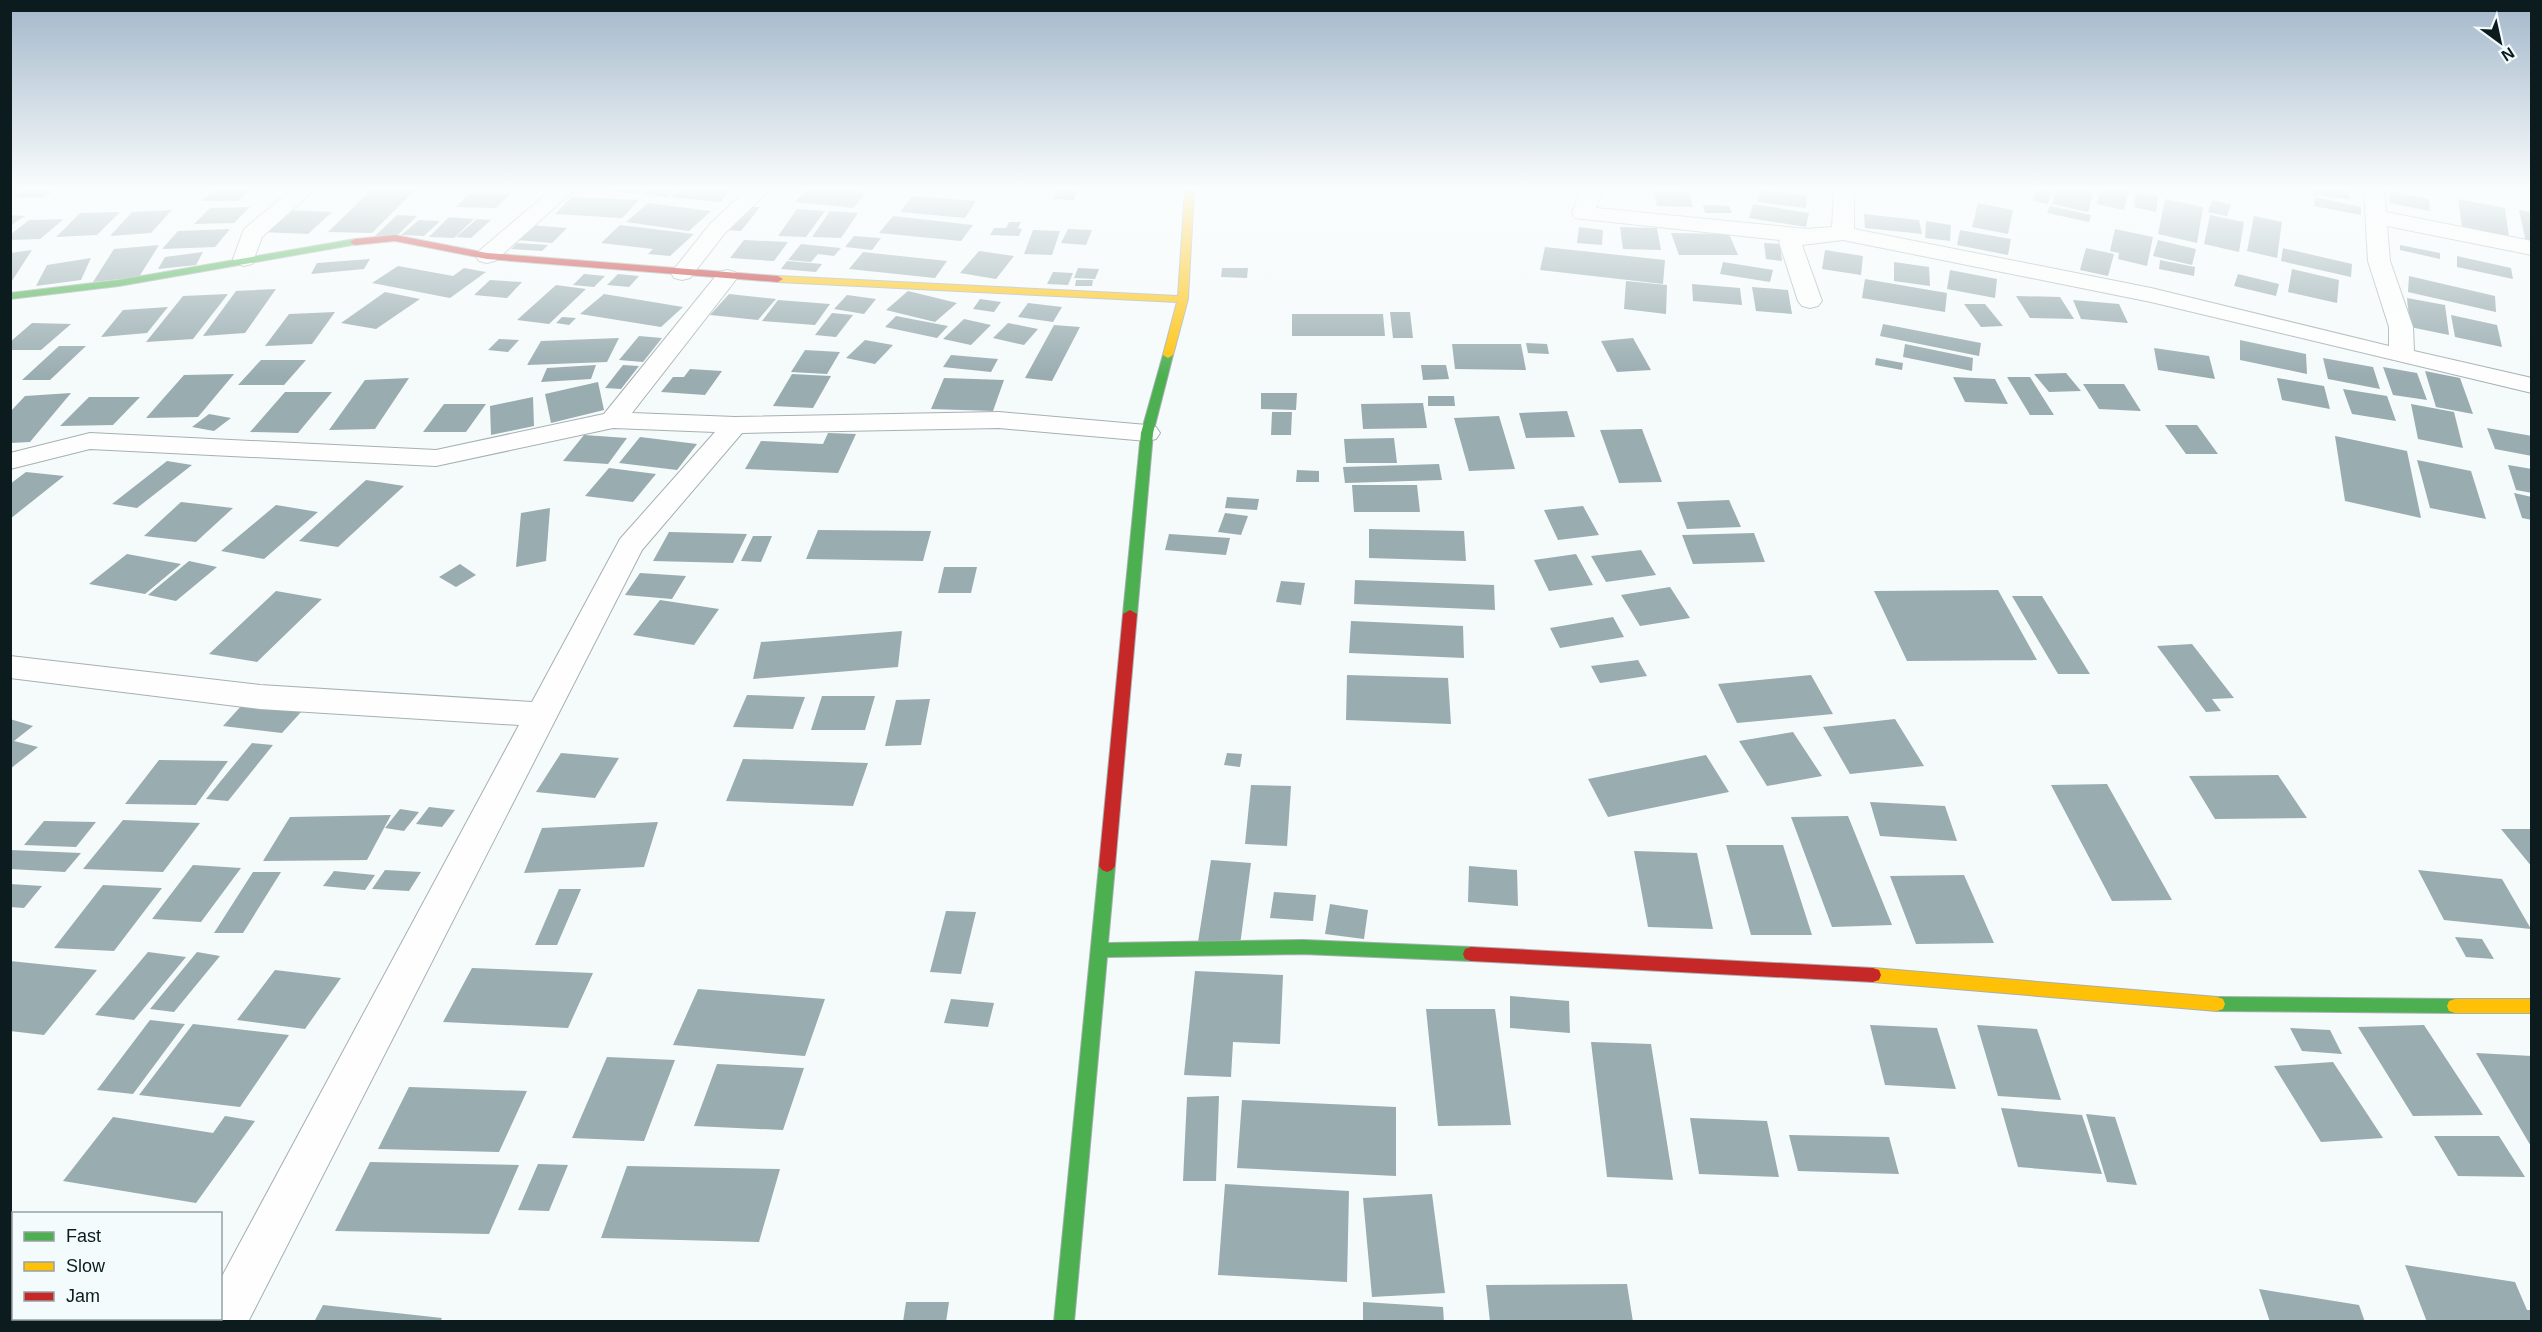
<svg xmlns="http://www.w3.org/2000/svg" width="2542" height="1332" font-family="Arial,sans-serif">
	<rect width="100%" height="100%" fill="#f5fafb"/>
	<path fill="#99acb0" d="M24 190H56L43 198 14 197Z
		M214 190H249L238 201H202Z
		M371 190H415L372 233 328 232Z
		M601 190H641L637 194Z
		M647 190H674L668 197 643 194Z
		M679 190H731L720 202 671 197Z
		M806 190H852L867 192 853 208 795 202Z
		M1057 190H1078L1074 200 1053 199Z
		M1759 190 1807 195 1806 208 1758 202Z
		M2036 190H2052L2048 204 2033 201Z
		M2056 190H2094L2088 212 2052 204Z
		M2100 190H2129L2124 210 2097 204Z
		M2311 190H2346L2351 199 2314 195Z
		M1653 191 1689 192 1693 207 1657 206Z
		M2389 191 2429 199 2430 211 2390 203Z
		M2136 192 2158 196 2156 212 2134 207Z
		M470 193 510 194 496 208 456 207Z
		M912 196 976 201 965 218 900 212Z
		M572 197 639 200 622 218 555 214Z
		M2315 197 2361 207V215L2314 206Z
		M2165 199 2203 207 2197 243 2158 234Z
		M2458 199 2505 208 2509 237 2462 227Z
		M2212 200 2231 205 2227 216 2208 212Z
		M648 203 711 211 689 231 626 222Z
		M1978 203 2013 210 2008 234 1972 227Z
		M1753 204 1809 213 1806 227 1749 218Z
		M1703 205 1729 206 1732 213H1705Z
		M2050 206 2091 215 2089 222 2047 213Z
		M250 207 234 223 194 224 210 208Z
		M746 207H760L741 231 727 230Z
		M797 209 825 211 806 237 778 236Z
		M172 210 151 233 110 236 132 212Z
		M286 210 332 212 308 234 260 232Z
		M2519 210 2532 212V244L2526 243Z
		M830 211 858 213 841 238 812 237Z
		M120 212 97 235 56 237 80 213Z
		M1864 214 1919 220 1922 234 1865 228Z
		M10 215 25 216 10 226Z
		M397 215 417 216 396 237 375 236Z
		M2210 215 2244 222 2239 252 2204 244Z
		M893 216 973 225 961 241 879 233Z
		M2254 216 2282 222 2277 258 2247 251Z
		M449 217 474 219 454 238 429 237Z
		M64 219 40 239 10 240V235L29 220Z
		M477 219 491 220 471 238 456 237Z
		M419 220 440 221 424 236 401 235Z
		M1926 221 1951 225 1950 241 1925 238Z
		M1009 222H1021L1018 228 1022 229 1019 236 990 235 994 228H1006Z
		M532 225 567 228 552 243 517 240Z
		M620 225 694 234 670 256 648 254 653 249 601 243Z
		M1579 227 1603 230 1602 245 1577 243Z
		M1620 227 1657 228 1661 250 1623 249Z
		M230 229 215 247 162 249 178 231Z
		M1068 229 1092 230 1086 245 1061 243Z
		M2115 229 2153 237 2147 266 2118 259 2119 253 2110 251Z
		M1033 230 1060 231 1052 255 1024 254Z
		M1960 230 2011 239 2008 255 1957 245Z
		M1671 233 1729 234 1738 255H1679Z
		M854 236 881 238 872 250 845 247Z
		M744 240 788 242 774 261 730 258Z
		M2158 240 2196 249 2192 265 2153 256Z
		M517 243 548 245 542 251 511 249Z
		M1764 243 1780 244 1782 261 1766 259Z
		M801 244 841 248 834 256 818 254 811 262 788 260Z
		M159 245 139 277 93 282 114 249Z
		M2400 245 2440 253V259L2400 250Z
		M1545 247 1665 260 1663 284 1540 270Z
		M2086 248 2114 254 2108 276 2080 270Z
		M2283 248 2352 264 2351 277 2281 261Z
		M32 250 10 284V253Z
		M1825 250 1863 256 1861 275 1822 269Z
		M979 251 1014 256 996 279 960 273Z
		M203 252 196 265 158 269 165 257Z
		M863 252 947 261 935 278 849 269Z
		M2457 256 2511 268 2513 279 2457 267Z
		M91 258 81 280 36 286 47 265Z
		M370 259 364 269 311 274 317 263Z
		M2160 260 2195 267 2194 276 2159 269Z
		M787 261 811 263 822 264 816 272 781 269Z
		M1723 262 1773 270 1770 282 1720 274Z
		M1894 262 1929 267 1930 286 1894 281Z
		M398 266 453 276 464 268 486 272 450 298 372 283Z
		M1078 268 1099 269 1095 279 1074 278Z
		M1222 268H1248L1247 278 1221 277Z
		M2292 269 2339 280 2337 303 2288 292Z
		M1950 270 1997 279 1995 298 1947 289Z
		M1053 272 1073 273 1068 285 1047 284Z
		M584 274 605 276 594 287 573 285Z
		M618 274 639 276 629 287 607 285Z
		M2238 274 2279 284 2276 296 2234 286Z
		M2409 276 2495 296 2496 312 2408 292Z
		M1865 279 1947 293 1945 312 1862 298Z
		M490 280 522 282 507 298 474 295Z
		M1076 280H1093L1092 286H1075Z
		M1626 281 1667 285 1666 314 1624 309Z
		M1692 284 1740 288 1742 305 1693 301Z
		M556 285 586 289 549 324 517 320Z
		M1752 287 1788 290 1792 314 1756 311Z
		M276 289 245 333 203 336 236 291Z
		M908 291 957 303 935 322 886 310Z
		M385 292 420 299 376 329 341 323Z
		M228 294 193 339 146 342 183 296Z
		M604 294 683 307 661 327 580 314Z
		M729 294 776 299 758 320 710 315Z
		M847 295 876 299 864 314 834 309Z
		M2016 296 2060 297 2074 319 2030 318Z
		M2407 298 2445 305 2449 335 2410 327Z
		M980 299 1001 302 994 312 973 309Z
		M778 300 830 304 815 325 762 321Z
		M2073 300 2119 304 2128 323 2081 319Z
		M1028 303 1062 307 1053 322 1018 317Z
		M1964 304H1985L2003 326 1981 327Z
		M168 307 147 333 101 337 123 310Z
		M335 312 312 344 265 346 289 314Z
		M1390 312H1410L1413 338H1393Z
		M832 313 853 315 836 337 815 335Z
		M1292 314H1383L1385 336H1292Z
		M2451 315 2497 325 2502 347 2455 337Z
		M896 316 948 326 937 338 885 327Z
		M562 317 576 318 569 325 556 323Z
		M964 319 991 325 971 345 943 339Z
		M32 323 71 324 41 350H10V342Z
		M1008 323 1038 329 1024 345 993 338Z
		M1883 324 1981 343 1979 356 1880 336Z
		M1054 325 1080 327 1052 381 1025 378Z
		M639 336 662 338 643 362 619 360Z
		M619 338 607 362 527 365 541 341Z
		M1633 338 1651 370 1617 372 1601 341Z
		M499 339 519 340 508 352 488 350Z
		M865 340 893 345 875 364 846 358Z
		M2240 340 2306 354 2307 374 2240 360Z
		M1526 343 1547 344 1549 354 1528 353Z
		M1452 344H1521L1526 370 1455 369Z
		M1905 344 1973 358 1972 371 1903 357Z
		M59 346H86L50 380H22Z
		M2154 348 2209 356 2215 379 2158 370Z
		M805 350 840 352 827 374 791 372Z
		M951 355 998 359 991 372 943 367Z
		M1876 358 1903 363 1902 370 1875 365Z
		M2323 358 2373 367 2380 389 2328 379Z
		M261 360H306L284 385H238Z
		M596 365 591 379 541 382 547 368Z
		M623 365 639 366 621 389 605 388Z
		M1421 365H1446L1449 379 1423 380Z
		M2383 367 2417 373 2427 400 2393 395Z
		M690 369 722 371 705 395 661 392 673 377H684Z
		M2425 371 2460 378 2473 414 2436 407Z
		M2066 373 2081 391 2049 392 2034 374Z
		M234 374 198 417 146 418 184 375Z
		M792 374 831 376 813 408 773 406Z
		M1953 377 1995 379 2008 404 1965 402Z
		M2007 377H2030L2054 415H2030Z
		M409 378 375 429 329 430 365 380Z
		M944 378 1004 380 993 411 931 409Z
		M2277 378 2324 386 2330 409 2282 400Z
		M598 382 604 410 551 423 545 394Z
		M2083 384H2124L2141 411 2099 409Z
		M2343 389 2387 396 2396 421 2352 414Z
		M285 392H332L298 433 250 432Z
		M71 393 30 442 10 443V412L25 396Z
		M1261 393H1297L1296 410 1261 409Z
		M1428 396H1454L1455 406H1428Z
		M89 397H140L113 425 60 426Z
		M533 397 534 426 491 435 490 406Z
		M1423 403 1427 428 1363 429 1361 404Z
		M444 404H486L466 432H423Z
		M2411 404 2454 412 2463 448 2418 439Z
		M1567 411 1575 437 1526 438 1519 413Z
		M1272 412H1292L1291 435H1271Z
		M209 414 231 418 214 431 192 427Z
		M1499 416 1515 469 1469 471 1454 418Z
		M2165 425H2197L2218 454H2186Z
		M2487 428 2532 436V456L2495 449Z
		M1642 429 1662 482 1619 483 1600 430Z
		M828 433 856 434 838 473 745 469 761 441 823 444Z
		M584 435 627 438 608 464 563 461Z
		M2335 436 2407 451 2421 518 2345 501Z
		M640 437 697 444 677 470 619 463Z
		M1394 438 1397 463H1346L1344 439Z
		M2417 460 2471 471 2486 519 2430 508Z
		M167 461 192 465 137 508 112 504Z
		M1439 464 1442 480 1345 483 1343 467Z
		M2508 465 2532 469V493L2516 490Z
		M609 468 656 474 633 502 585 496Z
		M1297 470 1319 471V482H1296Z
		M26 472 64 476 10 519V484Z
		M366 480 404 486 338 547 299 541Z
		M1352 485H1417L1420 512H1354Z
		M2514 493 2532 497V520L2522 518Z
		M1227 497 1259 499 1257 510 1225 508Z
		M1729 500 1741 527 1687 529 1677 502Z
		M181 502 233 508 196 542 144 536Z
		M276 505 318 512 264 559 221 551Z
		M1583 506 1599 535 1558 540 1544 510Z
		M550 508 546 561 516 567 521 513Z
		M1225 513 1248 516 1241 535 1218 532Z
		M1369 529 1464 531 1466 561 1369 558Z
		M818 530 931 531 923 561 806 559Z
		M669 532 747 534 733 563 653 561Z
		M1754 533 1765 562 1693 564 1682 535Z
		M1169 534 1230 538 1226 555 1165 550Z
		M753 536H772L761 562 741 561Z
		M1641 550 1656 575 1606 582 1591 556Z
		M127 554 181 564 145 594 89 584Z
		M1576 554 1593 585 1549 591 1534 560Z
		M189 561 217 567 176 601 148 595Z
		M460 564 476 575 456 587 439 577Z
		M944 567H977L971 593H938Z
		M640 573 686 576 672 599 625 595Z
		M1355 580 1494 585 1495 610 1354 604Z
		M1281 581 1305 583 1301 605 1276 602Z
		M1670 587 1690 618 1640 626 1621 595Z
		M1998 590 2037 660 1907 661 1874 591Z
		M276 591 322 599 257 662 209 654Z
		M2012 596H2042L2090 674H2058Z
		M660 600 719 609 694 645 633 635Z
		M1613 617 1624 637 1560 648 1550 628Z
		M1351 621 1463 626 1464 658 1349 653Z
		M902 631 898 667 753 679 761 642Z
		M2192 644 2234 698 2212 699 2221 711 2206 712 2157 646Z
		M1638 660 1647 676 1600 683 1591 666Z
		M1347 675 1448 678 1451 724 1346 720Z
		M1811 675 1833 714 1737 723 1718 684Z
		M747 695 805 697 793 729 733 727Z
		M822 696H875L865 730H811Z
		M930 699 921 745 885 746 896 700Z
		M242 705 302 711 282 733 223 726Z
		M10 719 33 726 14 741 38 747 10 769Z
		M1895 719 1924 766 1850 774 1823 727Z
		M1793 732 1822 776 1767 786 1739 741Z
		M252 743 273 745 228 801 206 799Z
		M561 753 619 758 595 798 536 792Z
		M1227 753 1242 754 1240 767 1224 765Z
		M1706 755 1729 792 1608 817 1588 779Z
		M743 759 868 763 853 806 726 801Z
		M159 760 228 761 196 805 125 804Z
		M2278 775 2307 818 2215 819 2189 776Z
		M2107 784 2172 900 2112 901 2051 785Z
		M1251 785 1291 786 1287 846 1245 844Z
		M1870 802 1945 806 1957 841 1880 836Z
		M429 807 455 810 442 827 416 824Z
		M400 809 419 812 404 831 385 828Z
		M391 815 367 860 263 861 290 817Z
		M1848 816 1892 925 1832 927 1791 817Z
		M123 820 200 823 163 872 83 869Z
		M44 821 96 822 76 847 24 845Z
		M658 822 644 867 524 873 542 828Z
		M2501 829H2532V867Z
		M1726 845H1783L1812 935H1751Z
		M10 850 81 853 65 872 10 869Z
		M1634 851 1697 853 1713 929 1648 927Z
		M1211 860 1251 863 1240 945 1198 942Z
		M193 865 241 868 201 922 152 919Z
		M1469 866 1517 870 1518 906 1468 902Z
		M385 870 421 872 409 891 372 889Z
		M2418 870 2502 879 2531 929 2444 920Z
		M334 871 375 875 365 890 323 886Z
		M253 872H281L243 933H214Z
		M1964 875 1994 943 1916 944 1890 876Z
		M10 884 42 886 24 908 10 907Z
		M103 885 162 888 114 951 54 948Z
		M559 889H581L557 945H535Z
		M1274 892 1316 895 1313 921 1270 918Z
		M1330 904 1368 910 1364 939 1325 934Z
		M946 911 976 912 961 974 930 972Z
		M2455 937 2482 939 2494 959 2466 957Z
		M148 952 186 957 134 1020 95 1015Z
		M197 952 220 956 174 1012 150 1009Z
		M10 961 97 970 44 1035 10 1031Z
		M472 968 593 973 568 1028 443 1022Z
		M275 970 341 978 305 1029 237 1020Z
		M1195 971 1283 975 1280 1044 1233 1042 1231 1077 1184 1075Z
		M698 989 825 999 805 1056 673 1045Z
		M1510 996 1569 1001 1570 1033 1510 1028Z
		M951 999 994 1003 988 1027 944 1023Z
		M1426 1009H1495L1511 1125 1438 1126Z
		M150 1020 185 1024 133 1094 97 1090Z
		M193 1024 289 1035 240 1107 139 1095Z
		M1870 1025 1937 1028 1956 1089 1885 1085Z
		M1977 1025 2037 1029 2061 1100 1998 1096Z
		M2424 1025 2483 1115 2413 1116 2358 1027Z
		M2290 1028 2330 1030 2342 1054 2302 1051Z
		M1591 1042 1651 1044 1673 1180 1607 1177Z
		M2476 1053 2532 1056V1148Z
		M607 1057 675 1060 644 1141 572 1138Z
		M2333 1062 2383 1138 2321 1142 2274 1066Z
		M717 1064 804 1068 783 1130 694 1126Z
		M409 1087 527 1091 499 1152 378 1149Z
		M1219 1096 1216 1181H1183L1187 1097Z
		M1242 1100 1396 1107V1176L1237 1168Z
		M2001 1108 2082 1115 2102 1174 2018 1167Z
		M2086 1114 2115 1117 2137 1185 2107 1182Z
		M225 1116 255 1121 196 1203 63 1181 113 1117 213 1133Z
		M1690 1118 1767 1121 1779 1177 1699 1174Z
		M1789 1135 1889 1137 1899 1174 1798 1171Z
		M2434 1136H2499L2525 1177 2458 1176Z
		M370 1162 519 1165 489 1234 335 1231Z
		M538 1164 568 1165 549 1211 518 1210Z
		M627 1166 780 1169 759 1242 601 1238Z
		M1225 1184 1349 1191 1347 1282 1218 1275Z
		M1432 1194 1445 1293 1372 1297 1363 1198Z
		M2405 1265 2515 1282 2527 1310H2532V1322H2427Z
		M1627 1284 1633 1322H1490L1486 1285Z
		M2259 1289 2359 1305 2365 1322H2270Z
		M906 1302H949L946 1322H903Z
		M1363 1302 1443 1307 1444 1322H1363Z
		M323 1305 442 1318 440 1322H314Z"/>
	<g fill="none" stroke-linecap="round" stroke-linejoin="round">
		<g stroke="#a6b0b2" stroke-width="2">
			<path id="street" d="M291 190H314L262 237 252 264 244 266 236 264 233 259 244 229Z
				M551 190H574L495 261 487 263 479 261 476 256 479 251Z
				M746 190H770L725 233 690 278 682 280 674 278 671 273 710 224Z
				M1581 190H1602L1596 208 1807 229 1832 227 1834 190H1854V229L2151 288 2389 346V327L2368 261 2364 190H2384L2386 212 2532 241V255L2387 226 2390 261 2413 327 2414 351 2532 378V393L2151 302 1843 240 1802 245 1822 301 1818 306 1810 308 1802 306 1798 301 1779 242 1780 240 1583 219 1575 218 1572 213Z
				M727 270 735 272 738 277 632 413 735 417 999 412 1147 425 1156 427 1160 433 1156 439 1147 441 999 428 742 433 642 550 248 1322H200L201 1318H220V1280L519 725 260 709 10 678V656L260 685 532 702 620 539 715 432 613 428 436 466 90 449 10 469V453L90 433 436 450 604 414 719 272Z"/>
		</g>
		<g stroke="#a6b0b2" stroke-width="2">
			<path id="fast" d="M355 239 358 240V244L119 286 10 299V293L119 280Z
				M1168 352 1173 355 1153 433 1137 614 1130 618 1123 614 1141 433 1163 355Z
				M1107 860 1112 862 1115 866 1108 943 1303 940 1471 947 1477 949 1479 954 1477 959 1471 961 1303 954 1107 957 1074 1322H1054L1099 866 1102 862Z
				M2217 997 2455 999 2461 1001 2463 1006 2461 1011 2455 1013 2217 1011 2211 1009 2209 1004 2211 999Z"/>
		</g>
		<g stroke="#a6b0b2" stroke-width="2">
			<path id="slow" d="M1185 190H1194L1188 299 1173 355 1168 358 1163 355 1177 302 778 282 773 279 778 276 1178 296Z
				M1873 968 2217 997 2223 999 2225 1004 2223 1009 2217 1011 1873 982 1867 980 1865 975 1867 970Z
				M2455 999H2532V1013H2455L2449 1011 2447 1006 2449 1001Z"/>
		</g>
		<g stroke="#a6b0b2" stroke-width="2">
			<path id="jam" d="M395 235 487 253 778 276 783 279 778 282 487 259 395 241 355 245 350 242 355 239Z
				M1130 610 1137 614 1115 866 1112 870 1107 872 1102 870 1099 866 1123 614Z
				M1471 947 1873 968 1879 970 1881 975 1879 980 1873 982 1471 961 1465 959 1463 954 1465 949Z"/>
		</g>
		<use href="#street" fill="#fefefe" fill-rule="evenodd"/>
		<use href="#fast" fill="#4caf50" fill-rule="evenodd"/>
		<use href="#slow" fill="#ffc107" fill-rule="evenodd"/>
		<use href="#jam" fill="#c62828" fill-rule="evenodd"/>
	</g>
	<linearGradient id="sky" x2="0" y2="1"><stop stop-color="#a3b7ca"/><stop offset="0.5" stop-color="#fafdfd"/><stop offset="1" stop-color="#fafdfd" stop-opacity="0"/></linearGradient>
	<rect width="2542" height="377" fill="url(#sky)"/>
	<rect width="2542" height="1332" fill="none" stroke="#0b1b1e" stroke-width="24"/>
	<rect x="12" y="1212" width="210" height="108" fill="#f3fbfd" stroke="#96a1a4" stroke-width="1.5"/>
	<rect x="24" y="1232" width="30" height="9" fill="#4caf50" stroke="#96a1a4" stroke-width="1.5"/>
	<text x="66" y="1242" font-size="18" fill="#0b1b1e">Fast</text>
	<rect x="24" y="1262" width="30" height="9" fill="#ffc107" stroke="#96a1a4" stroke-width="1.5"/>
	<text x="66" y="1272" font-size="18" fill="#0b1b1e">Slow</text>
	<rect x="24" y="1292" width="30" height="9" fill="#c62828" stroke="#96a1a4" stroke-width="1.5"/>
	<text x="66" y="1302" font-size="18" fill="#0b1b1e">Jam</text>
	<g transform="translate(2500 42) rotate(147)" stroke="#f3fbfd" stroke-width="4.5" paint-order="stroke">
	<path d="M0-4.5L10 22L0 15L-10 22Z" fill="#0b1b1e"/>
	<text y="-9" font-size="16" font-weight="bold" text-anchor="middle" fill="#0b1b1e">N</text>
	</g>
</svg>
